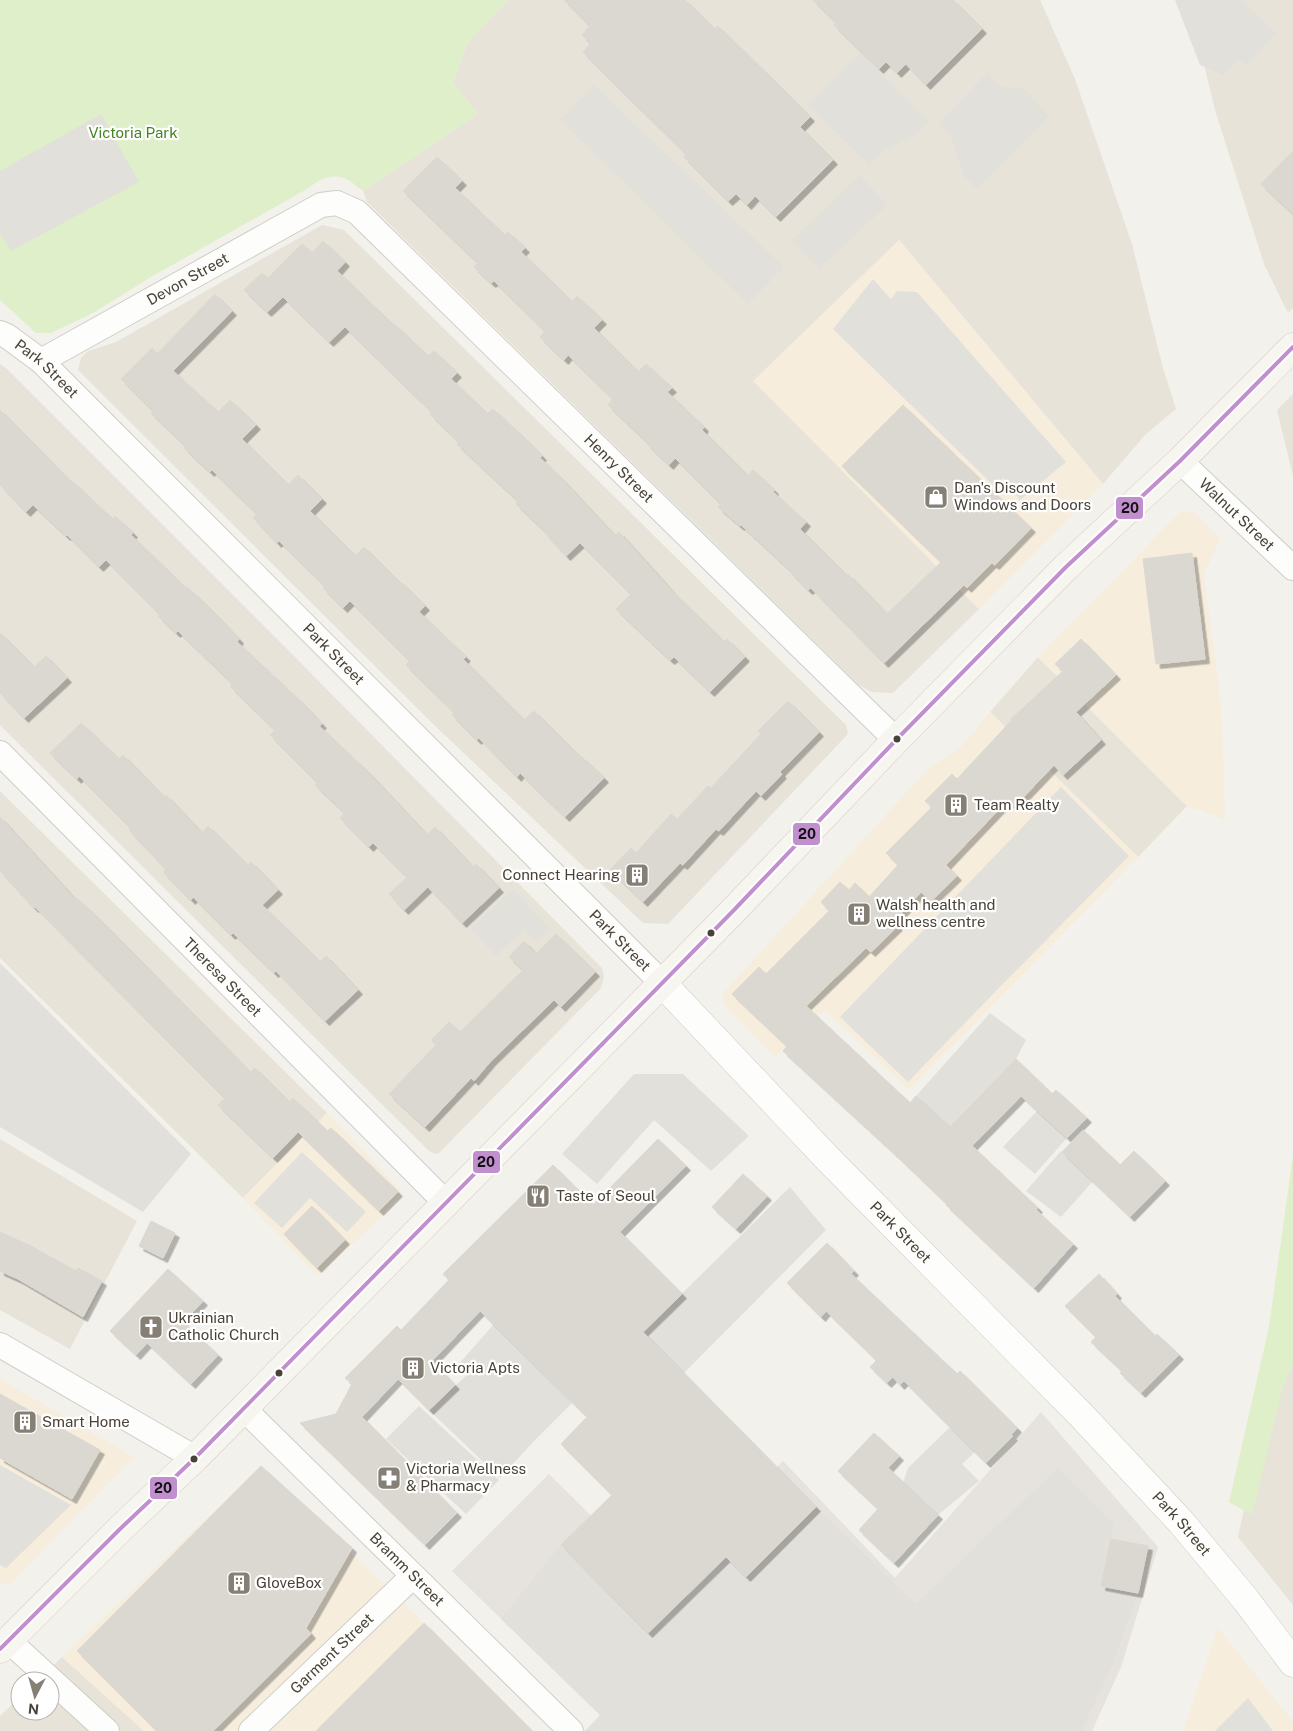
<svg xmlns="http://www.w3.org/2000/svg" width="1293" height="1731" font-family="'Public Sans',sans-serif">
	<defs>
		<filter id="shadow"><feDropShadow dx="4.5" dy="4.5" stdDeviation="0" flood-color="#0004"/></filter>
	</defs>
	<rect width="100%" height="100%" fill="#f2f1ec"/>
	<path fill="#e7e3d9" d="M508 0H1040L1075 79 1132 244 1163 368 1176 409 1145 435 1103 484 899 240 886 515 979 609 893 693 872 692 859 685 367 202 363 191 478 114 453 83 468 42Z
		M1179 0H1293V308L1288 313 1264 264 1215 110 1204 65Z
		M322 225 344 230 846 725 848 734 668 924 643 923 431 722 78 370 81 358 88 351 116 342Z
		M0 364 7 369 286 648 602 968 604 977 601 988 438 1154 430 1152 0 725Z
		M1293 394V476L1277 410Z
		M1038 657 1187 806 1138 857 990 712Z
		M0 791 327 1113 243 1198 0 958Z
		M0 1139 137 1221 70 1349 0 1310Z
		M1293 1349V1605L1238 1537 1257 1449Z
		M62 1657 144 1731H0V1716L20 1697V1711H50V1681H37Z"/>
	<path fill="#f6eddd" d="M899 240 1103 484 979 609 753 381Z
		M1193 511 1220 539 1204 574 1222 715 1225 819 1187 806 1038 657 1180 512Z
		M990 712 1138 857 909 1090 825 1010 775 1057 724 1004 723 993 928 769 960 748Z
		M327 1113 402 1192 372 1226 317 1275 243 1198Z
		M0 1379 134 1457 8 1586 0 1582Z
		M261 1466 424 1623 316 1731H144L62 1657Z
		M1218 1628 1293 1722V1731H1183Z"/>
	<path fill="#e6e2dd" d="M1041 1412 1158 1547 1121 1667 1092 1731H585L600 1715 452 1571 549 1474 661 1585 783 1461 895 1578Z"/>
	<path fill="#dfefc9" d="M0 0H508L468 42 453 83 478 114 363 191C357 187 350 179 343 178 330 173 317 181 307 189L151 277 93 313 51 333H36L0 300Z
		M1293 1155V1364L1282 1390 1252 1515 1229 1502 1269 1327Z"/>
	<path fill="#e2e0da" d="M1175 0H1241L1276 34 1246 66 1239 59 1223 75 1200 65Z
		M860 53 929 122 915 135 883 151 869 165 808 105Z
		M987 73 1002 87 1025 89 1049 116 977 189 964 176 951 136 939 123Z
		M594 85 784 267 748 304 560 120Z
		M101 114 139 182 11 251 0 234V171Z
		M860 175 887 205 819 269 792 240Z
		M873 279 891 299 897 291 917 292 1066 462 1020 500 1003 478 994 486 833 329Z
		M1061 787 1129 856 992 995 908 1082 840 1017Z
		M513 889 550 929 537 942 524 929 496 956 471 929Z
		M0 963 191 1154 143 1212 0 1127Z
		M990 1013 1026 1040 1016 1059 950 1127 916 1096Z
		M634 1074H683L749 1136 711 1171 654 1120 597 1184 562 1154Z
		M1037 1111 1067 1138 1035 1174 1003 1147Z
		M1061 1151 1094 1180 1061 1217 1026 1191Z
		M302 1152 366 1212 347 1232 310 1198 282 1228 254 1203Z
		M790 1187 826 1230 684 1373 643 1332Z
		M494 1324 572 1403 534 1441 500 1478 429 1410 467 1375 457 1366Z
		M419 1406 499 1480 466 1514 386 1439Z
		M949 1428 964 1437 977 1450 962 1464 979 1481 938 1515 903 1483 908 1468Z
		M0 1465 71 1505 6 1568 0 1565Z
		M1058 1468 1114 1524 1102 1586 1138 1593 1111 1668 1081 1731H585L601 1716 501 1619 561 1545 648 1633 726 1557 746 1577 816 1507 916 1604Z
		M1248 1698 1273 1731H1215Z"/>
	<path fill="#dbd8d2" stroke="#dbd8d0" filter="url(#shadow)" d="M564 0H685L714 29 718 26 810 117 800 127 833 160 776 217 755 196 747 205 736 194 728 201 684 157 686 154 583 52 591 43 582 35 590 26Z
		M813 0H953L982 29 926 85 906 64 897 73 886 62 879 69 834 25 837 23Z
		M1293 151V214L1261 184Z
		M437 157 462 181 455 188 504 235 508 232 525 248 521 252 572 302 577 296 602 320 594 328 638 372 646 364 672 388 667 392 704 427 702 430 748 476 753 470 774 490 773 492 806 522 800 529 847 576 848 574 887 614 941 562 842 466 903 405 1031 528 995 565 992 563 967 588 964 585 884 663 811 588 808 590 791 573 792 572 741 525 740 526 718 507 721 504 675 458 669 465 647 444 648 443 608 405 613 399 568 355 564 360 540 337 545 331 494 281 491 283 474 267 478 263 403 191Z
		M323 241 345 262 337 271 392 324 393 323 428 356 434 351 457 373 451 379 487 414 493 409 522 436 542 456 540 458 561 478 615 536 619 532 673 592 724 642 727 639 745 657 710 692 674 657 670 660 616 609 631 594 580 543 566 556 545 533 546 532 516 504 518 501 457 444 459 442 430 414 432 412 345 327 329 342 283 297 267 312 244 290 262 273 268 278 302 244 312 253Z
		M215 294 232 311 173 371 218 412 230 400 256 425 242 439 288 485 298 475 322 499 310 511 355 556 364 547 401 584 402 583 425 606 419 612 466 657 463 659 524 720 534 711 580 757 581 756 604 778 565 817 520 773 517 777 479 738 477 740 452 715 455 713 406 665 410 661 350 601 343 608 323 588 325 586 279 541 277 543 253 518 257 514 212 470 210 472 184 448 186 446 151 413 153 411 121 379 152 348 157 354Z
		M0 410 72 483 73 482 112 519 115 516 133 533 131 535 185 588 187 587 205 604 239 639 237 642 303 704 322 724 319 726 368 772 427 835 435 827 473 867 476 864 499 888 462 923 428 887 404 910 389 894 407 877 373 843 369 847 340 818 345 813 315 785 317 782 270 735 275 730 230 686 233 684 178 631 176 633 158 616 160 614 106 560 99 567 67 535 66 536 33 505 26 512 0 485Z
		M1192 553 1205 659 1156 664 1143 559Z
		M0 633 34 667 46 656 67 678 24 718 0 693Z
		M1081 639 1116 675 1076 712 1101 740 1063 775 1054 765 1014 807 1007 801 946 865 957 876 931 901 921 892 893 922 898 926 871 952 866 948 806 1006 910 1103 916 1096 950 1127 1016 1059 1052 1094 1056 1090 1087 1118 1067 1138 1021 1096 972 1146 1038 1208 1036 1210 1073 1244 1034 1288 946 1205 947 1204 896 1155 783 1051 787 1046 732 994 759 967 766 974 829 911 821 902 840 882 849 890 855 883 869 897 898 865 886 853 932 807 925 801 952 774 957 779 1012 720 1011 719 1063 671 1055 664Z
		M788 701 819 732 780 772 782 774 761 796 756 791 719 831 716 829 683 865 680 863 643 902 610 870 631 848 636 853 671 814 677 819 708 786 711 788 761 734 758 731Z
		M81 723 119 759 123 755 164 797 166 795 202 833 208 826 247 865 251 862 278 890 262 905 320 962 326 956 358 990 325 1021 276 971 274 973 233 933 231 935 193 897 191 900 163 872 166 869 129 830 131 828 79 776 77 779 50 753Z
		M0 817 76 900 78 899 106 926 250 1072 255 1068 289 1102 293 1098 327 1131 331 1128 398 1192 379 1211 298 1132 273 1158 218 1105 225 1098 35 907 34 908 0 871Z
		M556 934 595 972 561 1007 554 1000 491 1061 474 1081 471 1078 425 1127 389 1094 436 1045 431 1040 449 1022 460 1032 523 970 509 957 524 941 536 954Z
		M1083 1130 1120 1165 1134 1151 1165 1181 1130 1217 1062 1152Z
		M658 1139 686 1166 620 1232 682 1294 643 1332 816 1507 746 1577 726 1557 648 1633 561 1545 612 1495 561 1444 587 1417 480 1311 432 1361 455 1385 429 1410 398 1379 362 1417 457 1513 425 1545 300 1423 336 1414 352 1384 345 1378 397 1326 401 1330 449 1280 443 1274 553 1165 593 1205Z
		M743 1174 767 1196 736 1229 712 1207Z
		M312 1206 345 1240 317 1268 284 1234Z
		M151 1221 175 1233 163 1258 139 1246Z
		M0 1232 29 1245 76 1271 78 1268 102 1281 83 1317 18 1279 0 1271Z
		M827 1243 854 1271 851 1274 957 1374 960 1371 1017 1428 1011 1435 1013 1436 986 1463 904 1381 900 1385 893 1377 887 1383 870 1367 876 1361 873 1357 826 1311 821 1317 787 1283Z
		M168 1269 203 1301 183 1322 218 1355 191 1384 147 1343 136 1355 110 1331Z
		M1099 1274 1117 1294 1115 1296 1155 1336 1157 1334 1179 1355 1141 1393 1120 1373 1122 1371 1091 1342 1096 1337 1065 1306Z
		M0 1394 100 1450 72 1499 0 1458Z
		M874 1433 899 1456 888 1468 938 1515 894 1563 859 1530 878 1509 838 1471Z
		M261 1466 352 1548 306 1628 311 1634 213 1731H157L77 1651Z
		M1111 1539 1148 1546 1138 1593 1101 1586Z
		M424 1623 532 1731H316Z"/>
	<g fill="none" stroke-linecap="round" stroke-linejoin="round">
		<g stroke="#cfcdc7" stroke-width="26">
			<g id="minor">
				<path id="s1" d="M0 333 7 336 41 361 662 983"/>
				<path id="s2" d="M41 361 321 205 337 203 357 212 896 740"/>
				<path id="s3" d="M1180 461 1293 568"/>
				<path id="s4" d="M0 753 446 1203"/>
				<path d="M0 1345 195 1458"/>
				<path id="s5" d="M243 1408 571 1731"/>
				<path d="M9 1641 107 1731"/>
				<path id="s6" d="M251 1731 413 1576"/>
			</g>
		</g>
		<g stroke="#cfcdc7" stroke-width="29">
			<g id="tertiary">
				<path id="s7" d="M662 983 829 1160 1082 1416 1181 1522 1246 1600 1293 1663"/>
			</g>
		</g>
		<g stroke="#d2cec2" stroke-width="29">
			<path id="secondary" d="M0 1649 120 1529 195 1458 734 910 896 740 1066 567 1180 461 1293 347"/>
		</g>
		<use href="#minor" stroke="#fdfdfc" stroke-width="24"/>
		<use href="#tertiary" stroke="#fdfdfc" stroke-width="28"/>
		<use href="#secondary" stroke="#f7f5ef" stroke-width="28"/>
		<g stroke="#fff" stroke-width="8">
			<path id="bus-1" d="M0 1649 120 1529 195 1458 734 910 896 740 1066 567 1180 461 1293 347"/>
		</g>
		<use href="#bus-1" stroke="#c18fce" stroke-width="4"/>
	</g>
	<defs>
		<g id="shop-square" transform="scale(1.25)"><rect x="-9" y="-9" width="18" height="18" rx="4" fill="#857f76" stroke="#fff"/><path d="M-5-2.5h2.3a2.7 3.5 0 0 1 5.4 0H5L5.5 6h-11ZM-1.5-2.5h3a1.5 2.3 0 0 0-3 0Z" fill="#fff"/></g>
		<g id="building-square" transform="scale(1.25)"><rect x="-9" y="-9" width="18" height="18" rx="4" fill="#857f76" stroke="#fff"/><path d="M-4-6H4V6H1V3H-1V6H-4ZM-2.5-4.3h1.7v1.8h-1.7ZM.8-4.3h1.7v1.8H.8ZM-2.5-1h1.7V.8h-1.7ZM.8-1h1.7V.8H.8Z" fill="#fff"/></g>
		<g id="restaurant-square" transform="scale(1.25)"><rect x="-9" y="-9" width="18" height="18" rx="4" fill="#857f76" stroke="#fff"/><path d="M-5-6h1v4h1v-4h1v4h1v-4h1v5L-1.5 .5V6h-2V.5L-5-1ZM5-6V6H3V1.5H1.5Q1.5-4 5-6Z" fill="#fff"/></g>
		<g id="church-square" transform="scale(1.25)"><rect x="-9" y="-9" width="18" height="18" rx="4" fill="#857f76" stroke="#fff"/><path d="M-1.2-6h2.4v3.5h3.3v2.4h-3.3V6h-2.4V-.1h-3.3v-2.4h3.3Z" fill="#fff"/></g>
		<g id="pharmacy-square" transform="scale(1.25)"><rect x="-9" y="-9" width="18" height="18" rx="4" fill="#857f76" stroke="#fff"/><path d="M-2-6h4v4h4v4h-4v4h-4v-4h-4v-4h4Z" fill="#fff"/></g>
	</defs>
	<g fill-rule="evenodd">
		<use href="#shop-square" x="936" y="497"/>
		<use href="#building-square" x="956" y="805"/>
		<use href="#building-square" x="637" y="875"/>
		<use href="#building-square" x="859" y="914"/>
		<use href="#restaurant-square" x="538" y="1196"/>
		<use href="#church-square" x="151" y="1327"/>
		<use href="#building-square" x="413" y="1368"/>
		<use href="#building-square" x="25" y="1422"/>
		<use href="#pharmacy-square" x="389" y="1478"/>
		<use href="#building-square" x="239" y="1583"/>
	</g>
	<g fill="#4a4236" stroke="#fff" stroke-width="2">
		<circle cx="897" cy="739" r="4.5"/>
		<circle cx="711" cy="933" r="4.5"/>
		<circle cx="279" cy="1373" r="4.5"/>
		<circle cx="194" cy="1459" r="4.5"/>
	</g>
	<g text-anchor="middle" stroke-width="4.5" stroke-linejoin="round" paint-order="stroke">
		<g font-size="15" fill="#468322" stroke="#fff">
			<text x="133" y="138">Victoria Park</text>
		</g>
		<g font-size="15" fill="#4a4236" stroke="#fff">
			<text dy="5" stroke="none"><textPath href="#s2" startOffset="168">Devon Street</textPath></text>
			<text dy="5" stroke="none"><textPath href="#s1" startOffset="59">Park Street</textPath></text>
			<text dy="5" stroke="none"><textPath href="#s2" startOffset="725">Henry Street</textPath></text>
			<text dy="5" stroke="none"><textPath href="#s3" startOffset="78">Walnut Street</textPath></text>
			<text dy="5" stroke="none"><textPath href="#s1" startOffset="464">Park Street</textPath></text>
			<text dy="5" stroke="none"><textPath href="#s1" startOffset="869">Park Street</textPath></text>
			<text dy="5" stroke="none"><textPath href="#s4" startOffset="316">Theresa Street</textPath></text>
			<text dy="5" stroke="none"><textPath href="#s7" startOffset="345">Park Street</textPath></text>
			<text dy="5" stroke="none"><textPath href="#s7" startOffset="750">Park Street</textPath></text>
			<text dy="5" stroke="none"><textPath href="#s5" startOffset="230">Bramm Street</textPath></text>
			<text dy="5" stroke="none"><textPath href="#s6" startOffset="112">Garment Street</textPath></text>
		</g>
		<g font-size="15" fill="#4a4236" stroke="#fff" text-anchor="start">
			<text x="954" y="493">Dan's Discount<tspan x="954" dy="17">Windows and Doors</tspan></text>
			<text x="974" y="810">Team Realty</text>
			<text x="620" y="880" text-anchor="end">Connect Hearing</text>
			<text x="876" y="910">Walsh health and<tspan x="876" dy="17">wellness centre</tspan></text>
			<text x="556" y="1201">Taste of Seoul</text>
			<text x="168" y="1323">Ukrainian<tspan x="168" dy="17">Catholic Church</tspan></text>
			<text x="430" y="1373">Victoria Apts</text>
			<text x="42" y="1427">Smart Home</text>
			<text x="406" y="1474">Victoria Wellness<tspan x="406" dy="17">&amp; Pharmacy</tspan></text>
			<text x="256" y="1588">GloveBox</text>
		</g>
	</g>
	<g stroke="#fff" stroke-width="2">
		<rect x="1115" y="496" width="29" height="24" rx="5" fill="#c18fce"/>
		<rect x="792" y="822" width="29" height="24" rx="5" fill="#c18fce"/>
		<rect x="472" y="1150" width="29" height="24" rx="5" fill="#c18fce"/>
		<rect x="149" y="1476" width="29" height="24" rx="5" fill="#c18fce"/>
	</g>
	<g font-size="14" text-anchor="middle" font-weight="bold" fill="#111">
		<text x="1130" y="513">20</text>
		<text x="807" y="839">20</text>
		<text x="486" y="1167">20</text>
		<text x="163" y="1493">20</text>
	</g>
	<g transform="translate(35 1696) rotate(186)"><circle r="24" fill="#ffffff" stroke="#b7b3af"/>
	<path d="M0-4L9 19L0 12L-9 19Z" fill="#857f76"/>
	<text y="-8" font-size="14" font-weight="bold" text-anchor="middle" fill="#4a4236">N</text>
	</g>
</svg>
